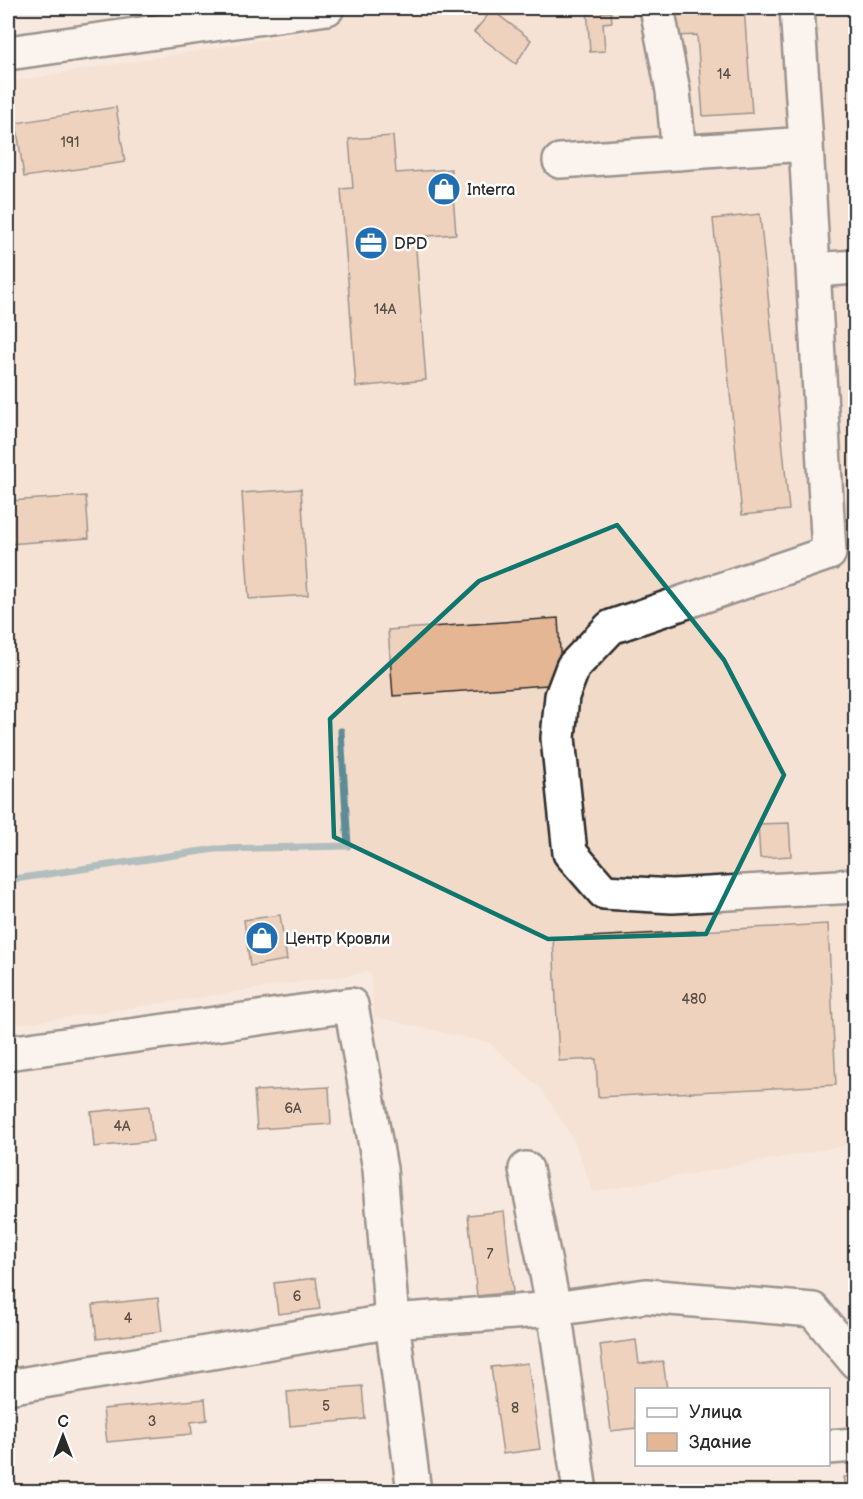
<svg xmlns="http://www.w3.org/2000/svg" width="863" height="1499" font-family="'Balsamiq Sans',sans-serif">
	<rect width="100%" height="100%" fill="#f7e9df"/>
	<filter id="ink" filterUnits="userSpaceOnUse"><feTurbulence type="fractalNoise" baseFrequency=".0167" numOctaves="2"/><feDisplacementMap in="SourceGraphic" scale="12" xChannelSelector="R" yChannelSelector="G"/><feConvolveMatrix kernelMatrix="1 2 1 2 8 2 1 2 1" color-interpolation-filters="sRGB"/></filter>
	<g filter="url(#ink)">
		<path fill="#f1dac8" d="M387 8H855V1144L593 1192 573 1138 541 1089 489 1043 374 1017 370 972 8 1026V82L291 35 289 17Z"/>
		<g fill="none" stroke-linecap="round" stroke-linejoin="round">
			<path stroke="#5d8b96" stroke-width="7" d="M8 880 215 849 348 846 341 731"/>
		</g>
		<path fill="#e4b694" stroke="#2b2b2b" stroke-width="1.5" d="M587 8H602V13L611 12 612 22 603 23 605 51 590 52Z
			M673 8H744L752 113 703 116 697 35 675 36Z
			M492 10 531 40 516 64 474 32Z
			M116 107 125 162 24 177 16 123Z
			M393 136 396 173 451 169 456 234 415 237 426 380 356 387 341 189 353 188 349 139Z
			M760 214 789 510 742 515 713 219Z
			M301 489 308 595 249 599 242 493Z
			M86 496 89 538 8 544V501Z
			M558 618 562 684 393 696 388 630Z
			M789 823 791 856 760 858 758 824Z
			M280 915 287 960 250 966 244 920Z
			M828 924 836 1085 598 1097 596 1059 559 1061 553 939Z
			M329 1087 331 1124 257 1129 254 1091Z
			M149 1106 153 1141 94 1147 91 1112Z
			M504 1211 513 1292 477 1296 468 1215Z
			M316 1278 320 1309 278 1314 274 1283Z
			M158 1298 162 1331 97 1339 93 1305Z
			M636 1340 639 1364 663 1361 667 1390H636V1428L611 1431 600 1345Z
			M528 1363 540 1449 503 1454 491 1367Z
			M362 1386 365 1419 290 1426 287 1392Z
			M205 1399 207 1420 191 1422 192 1434 107 1442 103 1409Z
			M856 1475V1492H847L844 1477Z
			M372 1486 373 1492H316Z"/>
		<g fill="none" stroke-linecap="round" stroke-linejoin="round">
			<g stroke="#2b2b2b" stroke-width="38">
				<path id="minor" d="M657 8 673 91 679 153
					M797 8 806 144
					M8 53 327 8
					M560 161 806 144 829 553 611 627 573 667 562 696 558 738 570 853 604 892 672 896 856 886
					M814 270 856 267
					M8 1053 351 1005 380 1169 392 1321 414 1492
					M526 1169 554 1309 580 1492
					M8 1387 392 1321 554 1309 646 1296 813 1310 856 1362
					M828 1447 856 1445"/>
			</g>
			<use href="#minor" stroke="#fff" stroke-width="33"/>
		</g>
	</g>
	<path d="M0 0H863V1499H0ZM617 525 724 660 784 775 706 934 548 939 334 837 330 719 479 581Z" fill="#f7e9df" fill-opacity=".55" fill-rule="evenodd"/>
	<path fill="none" stroke="#0f766e" stroke-width="4.5" stroke-linejoin="round" d="M617 525 724 660 784 775 706 934 548 939 334 837 330 719 479 581Z"/>
	<defs>
		<g id="shop-disc" transform="scale(1.725)"><circle r="9.5" fill="#1f6fb2" stroke="#fff"/><path d="M-5-2.5h2.3a2.7 3.5 0 0 1 5.4 0H5L5.5 6h-11ZM-1.5-2.5h3a1.5 2.3 0 0 0-3 0Z" fill="#fff"/></g>
		<g id="office-disc" transform="scale(1.725)"><circle r="9.5" fill="#1f6fb2" stroke="#fff"/><path d="M-6-3h4V-5.5h4V-3h4V5H-6ZM-1-4.5V-3h2v-1.5ZM-6 0V1H6V0Z" fill="#fff"/></g>
	</defs>
	<g fill-rule="evenodd">
		<use href="#shop-disc" x="444" y="189"/>
		<use href="#office-disc" x="371" y="243"/>
		<use href="#shop-disc" x="262" y="938"/>
	</g>
	<g text-anchor="middle" stroke-width="5" stroke-linejoin="round" paint-order="stroke">
		<g font-size="14" fill="#594e45">
			<text x="724" y="79">14</text>
			<text x="70" y="147">191</text>
			<text x="385" y="314">14А</text>
			<text x="694" y="1004">480</text>
			<text x="293" y="1113">6А</text>
			<text x="122" y="1131">4А</text>
			<text x="490" y="1259">7</text>
			<text x="297" y="1301">6</text>
			<text x="128" y="1323">4</text>
			<text x="326" y="1411">5</text>
			<text x="515" y="1413">8</text>
			<text x="152" y="1426">3</text>
		</g>
		<g font-size="16" fill="#2b2b2b" stroke="#fff" text-anchor="start">
			<text x="467" y="195">Interra</text>
			<text x="394" y="249">DPD</text>
			<text x="285" y="944">Центр Кровли</text>
		</g>
	</g>
	<rect width="863" height="1499" fill="none" stroke="#fff" stroke-width="30"/>
	<rect x="15" y="15" width="833" height="1469" fill="none" stroke="#2b2b2b" stroke-width="2" filter="url(#ink)"/>
	<rect x="635" y="1388" width="195" height="78" fill="#ffffff" stroke="#aaaaaa" stroke-width="1.5"/>
	<rect x="647" y="1408" width="30" height="9" fill="#ffffff" stroke="#aaaaaa" stroke-width="1.5"/>
	<text x="689" y="1418" font-size="18" fill="#2b2b2b">Улица</text>
	<rect x="647" y="1433" width="30" height="18" fill="#e4b694" stroke="#aaaaaa" stroke-width="1.5"/>
	<text x="689" y="1448" font-size="18" fill="#2b2b2b">Здание</text>
	<g transform="translate(63 1436)" stroke="#ffffff" stroke-width="4.5" paint-order="stroke">
	<path d="M0-4.5L10 22L0 15L-10 22Z" fill="#2b2b2b"/>
	<text y="-9" font-size="16" font-weight="bold" text-anchor="middle" fill="#2b2b2b">С</text>
	</g>
</svg>
